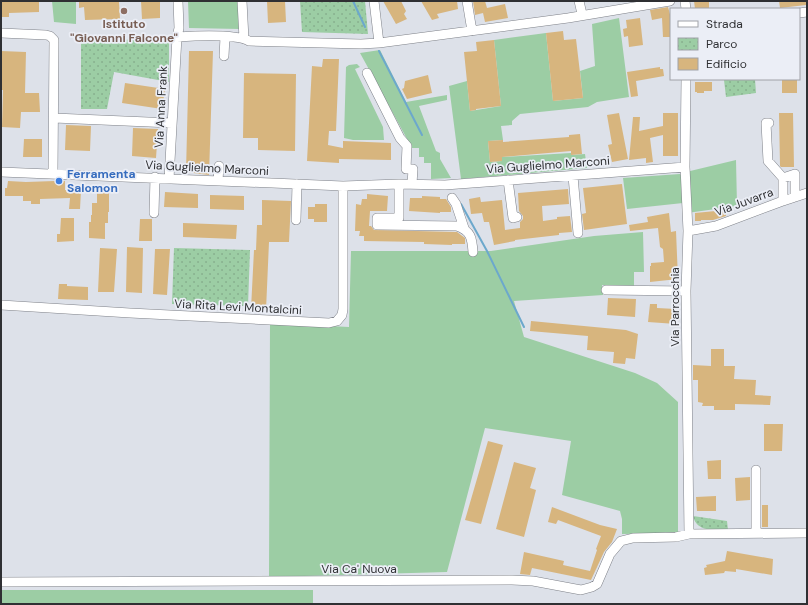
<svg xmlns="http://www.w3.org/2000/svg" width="808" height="605" font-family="'DM Sans',sans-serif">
	<defs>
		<pattern id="park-dots" width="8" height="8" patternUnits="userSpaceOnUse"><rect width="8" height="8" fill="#9ccda4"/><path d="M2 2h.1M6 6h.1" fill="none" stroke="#87b08e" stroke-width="1.8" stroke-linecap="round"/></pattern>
	</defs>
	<rect width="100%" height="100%" fill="#dde1e9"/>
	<path fill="#9ccda4" d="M52 1H76V24L54 22Z
		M188 1H238L240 29 189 28Z
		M619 18 629 97 597 102 588 107 520 114 512 121V125L501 126 503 140 488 141 490 162 502 161V157L571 153 572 155 585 154 587 168 461 179 449 86 467 81 470 111 501 106 494 40 546 33 553 101 583 98 580 71 595 66 592 24Z
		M380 50 406 102 447 95V100L419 106 436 151 440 153V159L451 178 431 179V163H424V157H419V148H412L360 53Z
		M357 64 360 67 355 69 383 127 384 140H353L344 138 346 67 349 65Z
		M736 160 737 206 687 213 686 172Z
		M680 174 681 175 683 203 627 209 623 178Z
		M643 232 644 272H634V287L602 285 603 295 514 301 524 337 635 373 657 383 678 402V533L622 534V519L620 511 562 495 571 441 485 428 447 572 269 577 270 323 349 327 351 251H491L594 236Z
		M1 590H313V604H1Z"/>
	<path fill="url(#park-dots)" d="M300 1H365L368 34 302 32Z
		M81 38 169 41V82L114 72 107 109H81Z
		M734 79H755L756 93 726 97 724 80Z
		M174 248 250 250 248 306 172 304Z
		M693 516 727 521 728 530C714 529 697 533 693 516Z"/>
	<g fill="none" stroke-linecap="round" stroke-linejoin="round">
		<path stroke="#6ca8cc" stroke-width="2" d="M353 1 365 27
			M379 51 422 135
			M461 204 487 251 524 327"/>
	</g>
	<path fill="#d7b57e" d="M1 1H39V12L9 13V17H1Z
		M79 1 119 2 120 19 85 20 84 7 79 8Z
		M141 1H160V18L142 19Z
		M267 1H285L286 22 268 23Z
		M383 1H401L406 11 404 14 407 19 396 24Z
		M421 1H457L458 9 437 14 439 18 432 20Z
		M473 1H485L487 8 505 4 508 18 485 22 483 13 475 15Z
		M694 1H709V9H695Z
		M779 1H806V5L780 8Z
		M668 7 671 18V37H663L662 18 652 20 650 10Z
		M640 18 643 45 629 47 628 36 624 37 623 29 627 28 626 20Z
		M563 31 564 40 576 39 583 98 553 101 546 33Z
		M494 40 501 106 476 109V110L470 111 464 52 477 51 476 42Z
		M1 51 26 52 25 93H39L40 112H21L20 128 2 127 3 90H1Z
		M189 51H213L209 175 186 172Z
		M323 59H339L336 131H329L328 145 343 148V141L391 143V160L339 159V163L307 161 312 66 322 67Z
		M660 67V69H663L664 76 636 81 638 96 631 97 627 72Z
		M244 73 296 74 295 151 258 150V138H243Z
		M428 75 432 93 407 99 402 89 404 88 405 81Z
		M782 79H797V93H782Z
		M695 82H712V91H704V93H697V92H695Z
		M125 83 165 89 162 109 122 103Z
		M619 113 628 159 612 162 608 145 612 144 607 115Z
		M663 113H678V156H663V135L650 138 653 162 646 163V158L629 160 633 117H640L639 131 663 126Z
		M779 113H793L794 167H781L780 166Z
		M66 125 91 126 90 151 65 150Z
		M133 128 158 129 156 158 132 156Z
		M580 134 582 154 571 155V151L502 157V161L490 162 488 141 503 140V142L569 137V135Z
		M24 139H42V157H23Z
		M55 180 65 181V190H81L80 209H69L70 198 40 199V204H31V201H23V196H5V188H7L8 181 26 182 55 181Z
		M622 184 627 224 584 230 582 214 586 213 583 188Z
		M568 189 569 204 542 206 543 221 557 219V217L570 216 572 232 559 233V235L515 240V241L494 245 489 222H484L482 213 471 214 469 199 480 197 481 202 502 200 505 230 520 228V222L523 219V216L519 211 518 193Z
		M97 190H109V212H108V223H105V239L89 238V222H91V215H92V203H97Z
		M165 192 198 194V208L164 207Z
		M367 194 388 196 387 211H370L369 226H371L374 230 457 232 465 238V244H452V245L424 244V242L364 241V236H359L360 231H355L356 204 361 205 362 199H367Z
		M210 195 244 196V210L210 209Z
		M422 196 440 197V199H446L451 207V212H440V213L409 211 410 198H422Z
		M262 200 291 201 289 242H269L266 310 251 309 254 250H256L257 225H262Z
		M315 204H327V222H314V219H308V207H315Z
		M726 210V216L713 220H701V221H695V213Z
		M669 213 671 232 676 231 678 279 650 282V266H651V263L664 262 663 249 660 247 658 228 630 231 629 225 648 222 647 217Z
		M61 218H74V241L57 242V234H60Z
		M140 219H152V241H139Z
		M183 223 237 225 236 239 183 237Z
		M127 247 143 248 142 293 126 292Z
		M100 248 117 249 114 292H98Z
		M155 249H170L167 295 153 294Z
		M59 284H67V286L88 287V300L58 299Z
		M608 298 636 299 635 317 607 315Z
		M650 304H657V308L676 309V324L648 322Z
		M531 321 626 330 638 334 635 359 626 358 625 364 613 363 614 352 587 350 588 336 530 331Z
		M711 349H724V366H735L734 379 756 380 755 395 771 396 770 405 735 404V410H714V406H702L703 403 698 402V380H693V365L711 366Z
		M764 424H783L782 451H764Z
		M488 441 503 445 481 524 465 520Z
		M721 460V479H708L707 461Z
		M514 462 536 468 530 488 536 490 524 537 496 529Z
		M750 477V500L736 501 735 478Z
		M716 496V511H697L696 497Z
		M762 505H768V527H762Z
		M552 507 600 525 617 529 612 542 604 552 591 580 532 568 530 575 520 574 524 552 564 561 563 565 590 571 597 550 596 549 601 536 558 520 556 524 548 522Z
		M727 551 773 559 772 575 736 569V572L725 571 724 573 705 575 704 568 707 567 706 565 725 561Z"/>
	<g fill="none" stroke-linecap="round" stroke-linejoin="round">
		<g stroke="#7e8188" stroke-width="10">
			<path id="minor" d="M242 1 244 39
				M374 1 379 43
				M467 1 472 31
				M579 1 582 14 584 15
				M685 1 686 9
				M799 13 807 12
				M1 33 46 35 50 36 54 40 53 173
				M177 37C193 36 236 34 249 41L361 44 379 43 568 18 670 1
				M224 56 225 37
				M367 73 400 138 407 146 406 169H413L412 184
				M686 79 685 167 688 231 686 291 689 534
				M54 118 172 123
				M769 123H766L768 161 783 178V201
				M1 172 343 186 399 184 445 185 685 167
				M573 176 578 233
				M783 178 795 174V197
				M169 179 177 37 179 28 178 1
				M508 180 513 218 517 217
				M218 181 219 166
				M399 184V218H377V225L457 226C471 231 472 238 473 252
				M452 198 456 204 464 228
				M154 213 155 177
				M296 220 297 184
				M688 231 716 226 780 202 807 193
				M606 290 686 291
				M1 305 130 313 329 323 337 321 342 315 343 309V186
				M756 470V533
				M1 582 512 580 533 581 581 590 592 587 597 584 610 554 621 541 633 538 676 537 689 534 807 533"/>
		</g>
		<use href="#minor" stroke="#fff" stroke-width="9"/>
	</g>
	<circle fill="#8d6e63" stroke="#ebeef6" stroke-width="1.5" cx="124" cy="11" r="4"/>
	<circle fill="#3f7fe0" stroke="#ebeef6" stroke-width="1.5" cx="59" cy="181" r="4"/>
	<g text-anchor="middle" stroke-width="3.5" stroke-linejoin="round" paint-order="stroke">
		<g font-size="12" font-weight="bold" fill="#785e54" stroke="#ebeef6">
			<text x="124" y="28">Istituto<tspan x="124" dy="14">"Giovanni Falcone"</tspan></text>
		</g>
		<g font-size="12" fill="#2f3033" stroke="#ebeef6">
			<text transform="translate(161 107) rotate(-87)" y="4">Via Anna Frank</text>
			<text transform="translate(548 165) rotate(-4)" y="4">Via Guglielmo Marconi</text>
			<text transform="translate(207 168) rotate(3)" y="4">Via Guglielmo Marconi</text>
			<text transform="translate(744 202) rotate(-20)" y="4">Via Juvarra</text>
			<text transform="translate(238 307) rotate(3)" y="4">Via Rita Levi Montalcini</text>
			<text transform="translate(675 307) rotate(-90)" y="4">Via Parrocchia</text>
			<text x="359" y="573">Via Ca' Nuova</text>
		</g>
		<g font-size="12" font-weight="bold" fill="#366cbe" stroke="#ebeef6" text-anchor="start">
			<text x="67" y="178">Ferramenta<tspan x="67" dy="14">Salomon</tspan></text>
		</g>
	</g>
	<rect width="808" height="605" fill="none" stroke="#2f3033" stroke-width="4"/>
	<rect x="670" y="8" width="130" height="72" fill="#ebeef6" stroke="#a0a2a8"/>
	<rect x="678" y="21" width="20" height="6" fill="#ffffff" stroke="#a0a2a8"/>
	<text x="706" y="28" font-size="12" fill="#2f3033">Strada</text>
	<rect x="678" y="38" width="20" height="12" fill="url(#park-dots)" stroke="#a0a2a8"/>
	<text x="706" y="48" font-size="12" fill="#2f3033">Parco</text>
	<rect x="678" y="58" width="20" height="12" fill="#d7b57e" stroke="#a0a2a8"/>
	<text x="706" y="68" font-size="12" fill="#2f3033">Edificio</text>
</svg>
